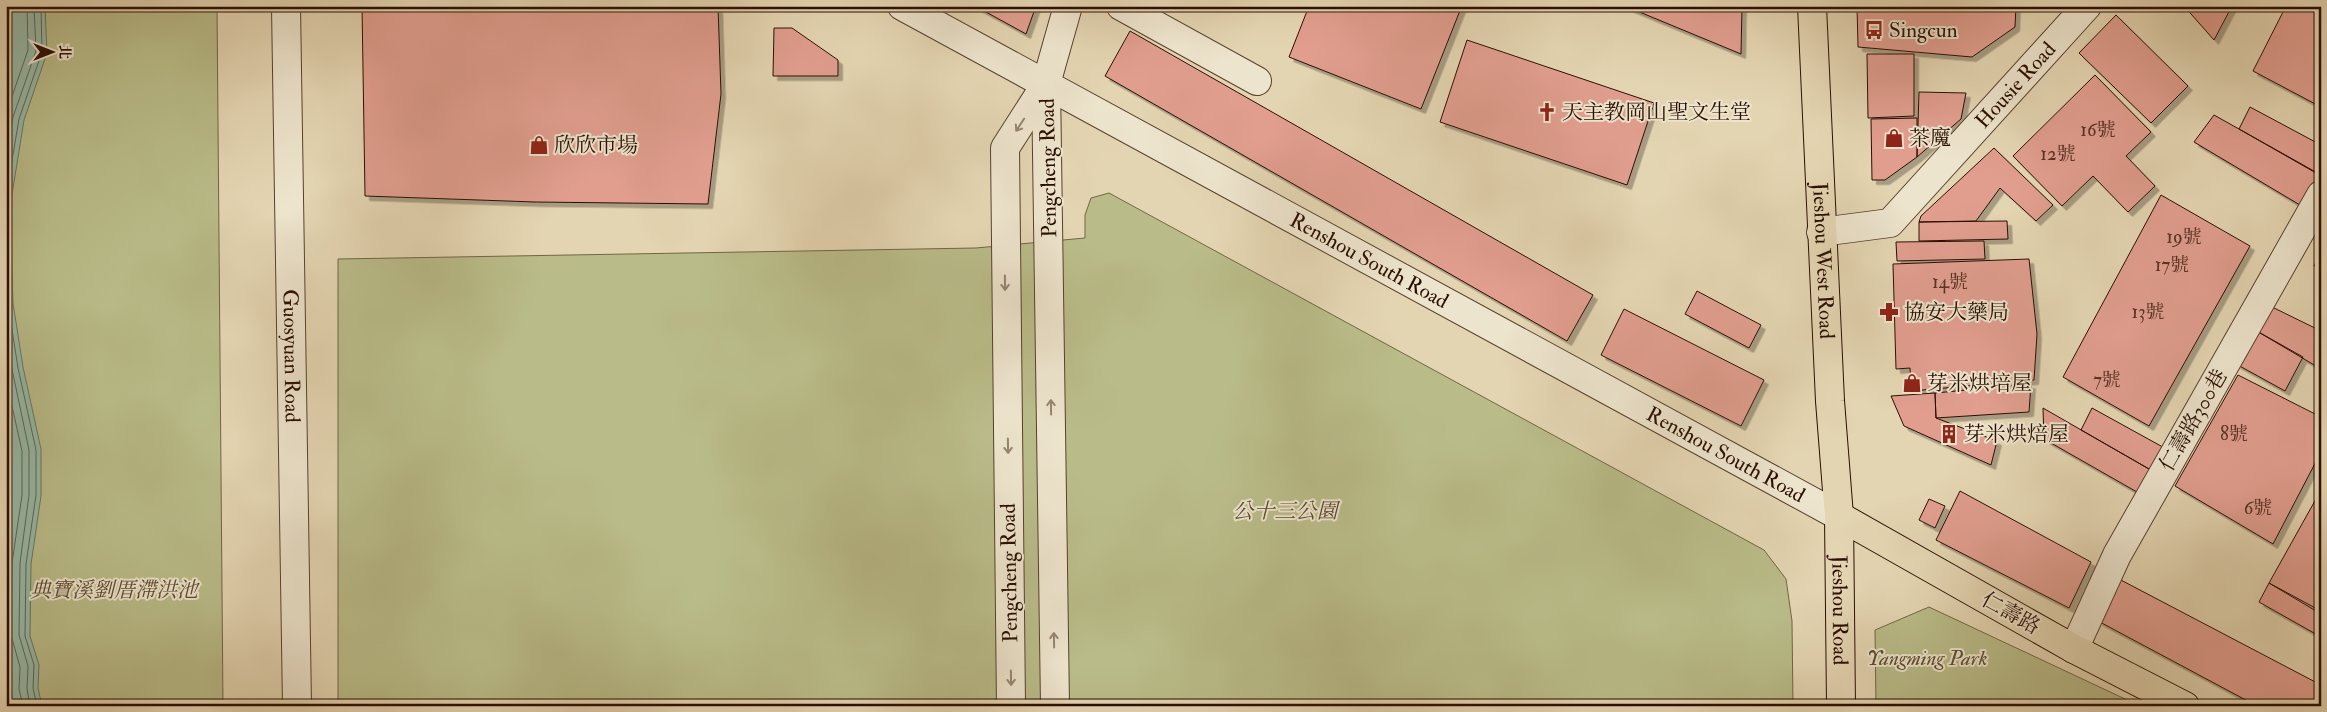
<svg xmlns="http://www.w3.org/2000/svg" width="2327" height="712" font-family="'IM FELL Double Pica','Noto Serif TC',serif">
	<defs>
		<filter id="shadow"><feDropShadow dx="4.5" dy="4.5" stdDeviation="0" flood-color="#0004"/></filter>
	</defs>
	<rect width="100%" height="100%" fill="#e4d5b2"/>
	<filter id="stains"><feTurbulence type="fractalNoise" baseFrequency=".004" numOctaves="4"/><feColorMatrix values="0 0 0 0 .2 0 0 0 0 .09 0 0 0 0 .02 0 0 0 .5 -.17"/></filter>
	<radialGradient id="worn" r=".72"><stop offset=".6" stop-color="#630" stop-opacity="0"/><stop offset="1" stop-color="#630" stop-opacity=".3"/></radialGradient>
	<path fill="#b9bc89" stroke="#726546" d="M6 6H217L223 706H6Z
		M1109 193 1764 550 1786 579 1792 621 1793 706H338V259L976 248 1085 238V215L1091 198Z
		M1929 607 2140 706H1876L1875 630Z"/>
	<path fill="#96b9a7" stroke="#6b7565" d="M6 6H45L47 53 24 120 10 207 13 303 23 367 41 449V496L31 564 30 636 39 665 38 688 42 706H6Z"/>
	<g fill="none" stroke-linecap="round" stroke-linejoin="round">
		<path stroke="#606454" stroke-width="1" d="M6 114 28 50 27 6
			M6 158 13 117 36 51 34 6
			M6 196 19 119 42 52 41 6
			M6 251 8 304 18 368 36 450V495L26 564 25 636 34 665 33 688 37 706
			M6 332 12 369 29 450V495L20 563 19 635 28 666 27 689 30 706
			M6 379 22 451V495L12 563 11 635 20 667 19 689 23 706"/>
	</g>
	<path fill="#e19e8f" stroke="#2b0e02" filter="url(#shadow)" d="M362 6H718L721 94 708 204 535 202 365 196Z
		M975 6H1036L1026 34Z
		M1309 6 1461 8 1421 109 1289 57Z
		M1625 6H1742L1741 54Z
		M1857 6H2016L2015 27 1972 57 1858 47Z
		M2184 6H2232L2214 40Z
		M2286 6H2321V107L2253 71Z
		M2116 15 2188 86 2151 123 2079 53Z
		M774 28H792L838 60V76H773Z
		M1130 31 1593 295 1567 341 1105 76Z
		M1467 40 1654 103 1627 185 1440 122Z
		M1867 54H1914V116L1868 118Z
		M2095 75 2151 132 2126 156 2155 186 2128 212 2093 176 2062 206 2013 156Z
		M1919 92 1966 93 1961 119 1917 157Z
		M2250 107 2321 145V164L2316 173 2239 129Z
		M2214 115 2321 175 2300 205 2194 142Z
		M1917 118V157L1885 180H1872L1871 119Z
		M1994 148 2053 205 2036 221 2000 188 1976 221 1919 222 1921 216Z
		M2161 195 2250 246 2149 426 2063 377Z
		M2007 221 2008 239 1919 241V222Z
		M1984 241 1985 259 1897 261 1896 242Z
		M2321 250V269L2314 266Z
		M2029 259 2037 334 2034 380 1911 391 1910 368 1896 369 1893 264Z
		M1697 291 1761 325 1749 348 1685 314Z
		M2270 306 2321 331V369L2255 330Z
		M1624 309 1764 380 1741 426 1601 355Z
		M2255 330 2303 357 2285 391 2236 364Z
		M2238 375 2321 417V452L2273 544 2175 486Z
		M2031 384 2029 412 1936 418 1935 393Z
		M1935 393 1936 418 1997 441 1991 465 1904 426 1891 396Z
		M2043 408 2156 473 2144 496 2044 439Z
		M2092 408 2170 451 2156 473 2081 430Z
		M2321 490V611L2269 583Z
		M1960 491 2091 562 2069 608 1936 540Z
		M1929 499 1945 506 1935 528 1919 520Z
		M2117 578 2321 685V706H2257L2098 621Z
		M2269 583 2321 614V637L2259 602Z"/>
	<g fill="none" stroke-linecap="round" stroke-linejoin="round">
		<g stroke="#59402e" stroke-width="30">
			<g id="minor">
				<path id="s1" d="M286 6 297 706"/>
				<path id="s2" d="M902 6 1839 516"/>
				<path d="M1121 6 1257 81"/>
				<path id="s3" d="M1821 232 1890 223 2087 6"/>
				<path d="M2074 649 2117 555 2321 195"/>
				<path d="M1011 706 1005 148 1046 84"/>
				<path d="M1055 706 1046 84 1068 6"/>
			</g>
		</g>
		<g stroke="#2b0e02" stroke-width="30">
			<g id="major">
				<path id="s4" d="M1812 6 1830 401 1839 516 1841 706"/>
				<path d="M1839 516 2074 649 2185 706"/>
			</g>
		</g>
		<use href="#minor" stroke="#ede4cd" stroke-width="28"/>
		<use href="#major" stroke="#e4d5b2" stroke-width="28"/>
	</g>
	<defs><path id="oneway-shaft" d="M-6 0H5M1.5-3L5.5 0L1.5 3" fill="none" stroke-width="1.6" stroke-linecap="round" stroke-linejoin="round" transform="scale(1.25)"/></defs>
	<g stroke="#968472">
		<use href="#oneway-shaft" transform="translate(1020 125) rotate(123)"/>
		<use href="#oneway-shaft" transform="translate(1005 283) rotate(89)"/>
		<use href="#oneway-shaft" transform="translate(1051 407) rotate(-91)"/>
		<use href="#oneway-shaft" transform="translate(1008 446) rotate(89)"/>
		<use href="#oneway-shaft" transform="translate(1054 640) rotate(-91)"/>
		<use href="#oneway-shaft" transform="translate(1011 678) rotate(89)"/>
	</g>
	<defs>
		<g id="bus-bare" transform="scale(1.5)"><path d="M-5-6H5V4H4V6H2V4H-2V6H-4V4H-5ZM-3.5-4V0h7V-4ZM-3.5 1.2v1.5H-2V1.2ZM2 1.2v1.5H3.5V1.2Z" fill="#8f2418" stroke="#ede4cd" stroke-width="2.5" paint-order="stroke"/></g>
		<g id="church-bare" transform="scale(1.5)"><path d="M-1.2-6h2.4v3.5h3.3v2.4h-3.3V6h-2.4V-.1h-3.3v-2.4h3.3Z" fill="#8f2418" stroke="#ede4cd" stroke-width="2.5" paint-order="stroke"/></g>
		<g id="shop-bare" transform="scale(1.5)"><path d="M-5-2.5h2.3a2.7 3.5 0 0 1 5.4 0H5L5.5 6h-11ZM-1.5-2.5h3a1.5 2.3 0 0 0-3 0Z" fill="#8f2418" stroke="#ede4cd" stroke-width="2.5" paint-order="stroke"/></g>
		<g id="pharmacy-bare" transform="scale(1.5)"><path d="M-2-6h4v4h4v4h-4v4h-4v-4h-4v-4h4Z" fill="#8f2418" stroke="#ede4cd" stroke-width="2.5" paint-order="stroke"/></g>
		<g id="building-bare" transform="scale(1.5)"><path d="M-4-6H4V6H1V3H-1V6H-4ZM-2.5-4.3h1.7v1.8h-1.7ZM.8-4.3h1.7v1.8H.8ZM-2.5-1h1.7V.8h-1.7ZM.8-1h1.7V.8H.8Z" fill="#8f2418" stroke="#ede4cd" stroke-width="2.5" paint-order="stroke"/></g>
	</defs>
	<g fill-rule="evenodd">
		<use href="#bus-bare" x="1874" y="30"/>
		<use href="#church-bare" x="1547" y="112"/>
		<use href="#shop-bare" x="1894" y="138"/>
		<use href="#shop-bare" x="539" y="145"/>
		<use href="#pharmacy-bare" x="1889" y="312"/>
		<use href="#shop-bare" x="1912" y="383"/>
		<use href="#building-bare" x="1949" y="434"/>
	</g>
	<g text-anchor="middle" stroke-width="4" stroke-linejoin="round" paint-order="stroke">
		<g font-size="19" fill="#583225">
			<text x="2098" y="136">16號</text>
			<text x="2058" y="160">12號</text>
			<text x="2184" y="243">19號</text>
			<text x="2172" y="271">17號</text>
			<text x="1950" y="288">14號</text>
			<text x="2148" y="318">13號</text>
			<text x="2107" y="386">7號</text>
			<text x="2234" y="440">8號</text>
			<text x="2258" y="514">6號</text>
		</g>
		<g font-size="21" fill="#2b0e02" stroke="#ede4cd" text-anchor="start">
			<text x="1889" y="37">Singcun</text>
			<text x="1562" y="119">天主教岡山聖文生堂</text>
			<text x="1909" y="145">茶魔</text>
			<text x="554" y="152">欣欣市場</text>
			<text x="1904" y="319">協安大藥局</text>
			<text x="1927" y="390">芽米烘培屋</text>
			<text x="1964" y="441">芽米烘焙屋</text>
		</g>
		<g font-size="21" fill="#2b0e02" stroke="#ede4cd">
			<text dy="7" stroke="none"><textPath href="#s3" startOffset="256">Housie Road</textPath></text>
			<text transform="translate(1048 168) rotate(-91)" y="7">Pengcheng Road</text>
			<text dy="7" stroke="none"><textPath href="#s2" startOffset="532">Renshou South Road</textPath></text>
			<text dy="7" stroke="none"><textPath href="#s4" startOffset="255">Jieshou West Road</textPath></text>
			<text dy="7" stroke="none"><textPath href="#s1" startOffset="350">Guosyuan Road</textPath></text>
			<text transform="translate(2193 420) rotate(-60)" y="7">仁壽路300巷</text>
			<text dy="7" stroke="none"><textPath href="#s2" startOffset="938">Renshou South Road</textPath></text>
			<text transform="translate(1009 573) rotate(-91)" y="7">Pengcheng Road</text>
			<text dy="7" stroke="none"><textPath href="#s4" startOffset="605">Jieshou Road</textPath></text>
			<text transform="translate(2011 613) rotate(29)" y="7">仁壽路</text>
		</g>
		<g font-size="21" font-style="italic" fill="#5d4b31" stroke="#ede4cd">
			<text x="1285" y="518">公十三公園</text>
			<text x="114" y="597">典寶溪劉厝滯洪池</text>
			<text x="1927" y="665">Yangming Park</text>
		</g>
	</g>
	<rect width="2327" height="712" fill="none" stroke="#e4d5b2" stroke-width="25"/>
	<rect x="8" y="8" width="2312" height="697" fill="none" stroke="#2b0e02" stroke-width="2.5"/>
	<rect x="12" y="12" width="2302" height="687" fill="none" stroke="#2b0e02"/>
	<g transform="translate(52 52) rotate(90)" stroke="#ede4cd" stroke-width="4" paint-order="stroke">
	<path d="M0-4L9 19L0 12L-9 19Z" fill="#2b0e02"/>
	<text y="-8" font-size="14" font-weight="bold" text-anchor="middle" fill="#2b0e02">北</text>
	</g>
	<rect width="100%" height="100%" filter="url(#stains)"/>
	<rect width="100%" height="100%" fill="url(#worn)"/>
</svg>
